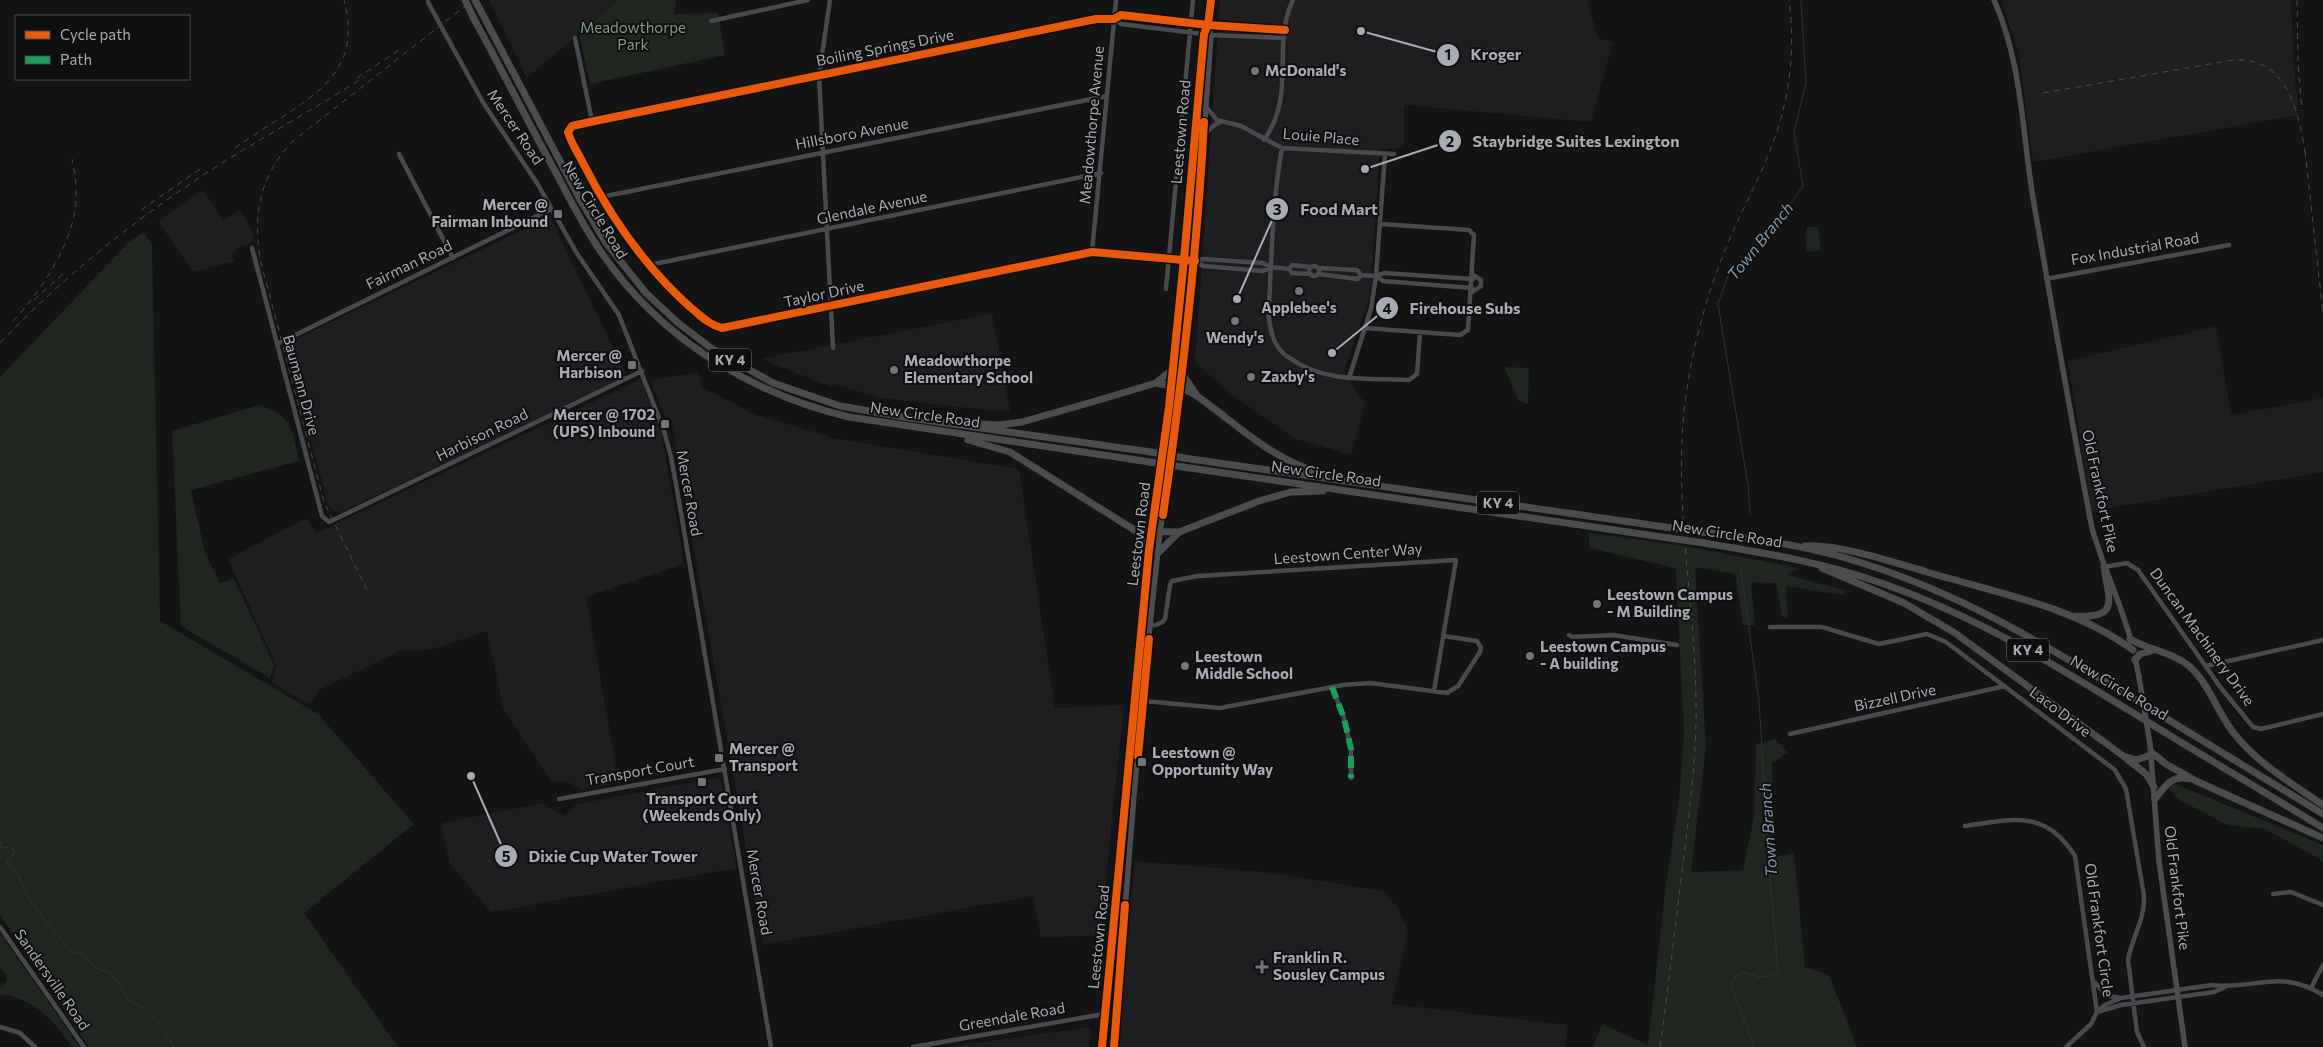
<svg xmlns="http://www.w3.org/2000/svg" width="2323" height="1047" font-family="Commissioner,sans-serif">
	<rect width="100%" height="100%" fill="#141415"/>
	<path fill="#1e1e20" d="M489 0H618L527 78Z
		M1220 0H1587L1598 38 1613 42 1591 122 1404 105V148L1380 149 1370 296 1344 371 1365 404 1351 455 1296 439 1228 392 1195 362Z
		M2001 0H2291L2294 70 2299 115 2033 162 2019 54Z
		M201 191 205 192 223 220 240 210 252 230 253 241 244 246 241 245 232 254 235 261 193 272 158 221Z
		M545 219H551L627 376 339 513 329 507 285 344Z
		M992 313 1010 411H995L881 398 833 384 831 387 761 359Z
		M2216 326 2231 415 2323 398V472L2092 511 2068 361Z
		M698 372 702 387 754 414 834 438 1019 469 1055 708 1124 705 1100 935 1041 938 1033 896 763 945 671 418 666 419 650 380Z
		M641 379 662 435 684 564 586 597 619 783 581 789 563 780 552 783 503 708 487 631 429 650 400 651 319 690 310 705 272 682 276 665 228 559 306 518 316 533Z
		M717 778 722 783 737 868 491 912 450 864 441 823 543 803 554 811 565 815 577 804Z
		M1135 861 1264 872 1383 891 1398 908 1408 931 1392 1004 1568 1025 1565 1047H1116Z
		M1091 1027 1089 1047H945Z"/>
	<path fill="#1f251f" d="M618 0H676L674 14 718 13 725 55 590 84 579 34Z
		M1807 227H1818L1821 250 1807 252 1805 236Z
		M144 232 152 245 160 621 318 714 414 824 304 913 398 1047H89L0 915V377L129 242Z
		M1504 367 1529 368 1528 404 1519 401Z
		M259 405C294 416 292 430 299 461L191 490 205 553 220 583 234 579 274 665 270 678 181 626 172 431Z
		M1589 533 1679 545 1799 568 1787 575 1848 591 1842 595 1786 586 1788 619 1782 616 1776 583 1751 582 1755 625H1743L1735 574 1695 567 1706 747 1691 872 1743 870 1754 817 1756 744 1775 739 1788 752 1772 763 1774 839 1779 856 1794 853 1805 967 1829 975 1857 1047H1593L1602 1024 1648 1045 1666 884 1679 800 1684 734 1676 568 1589 548Z
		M2175 784 2323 845V861L2265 829 2227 825 2178 799 2167 787Z
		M0 933 80 1047H72C54 1020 34 998 0 994V986L7 981 6 975 0 967Z"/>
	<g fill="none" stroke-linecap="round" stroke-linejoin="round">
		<path stroke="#2d3338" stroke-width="1" d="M1750 514 1748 485 1718 304 1728 276 1778 222 1803 186 1794 132 1806 82 1801 0
			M1741 570 1759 702 1770 880 1778 969 1772 976 1759 977 1743 972 1735 977 1731 984 1754 1047
			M0 842 1 847 12 848 15 853 7 861 9 867 18 874 24 890 37 910 63 942 74 953 84 954 96 968 108 972 117 980 127 999 140 1006 163 1028
			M165 1034 174 1047"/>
		<path stroke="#494a4d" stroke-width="4.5" d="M830 0 819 76 833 348
			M1114 19 1121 24 1211 35 1284 38
			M711 21 808 0
			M575 38 592 121
			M448 39 484 104 537 183 576 252 619 315 664 431 671 457 678 495 771 1047
			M1206 107 1217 120 1241 126 1282 148 1394 154
			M1205 134 1213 126 1221 122
			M1264 140C1297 94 1271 45 1293 0
			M1282 148C1274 192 1272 239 1270 284 1270 297 1267 313 1270 325 1272 338 1277 350 1288 357 1323 383 1368 378 1409 380L1417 374 1420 332
			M399 154 453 258
			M601 197 1107 96
			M252 248 322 516 329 522 642 371
			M1092 252 1116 0
			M1195 261 1092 252 722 328C709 325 700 315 690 307 644 266 611 218 583 163 578 153 571 143 568 132L572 126 590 122 1096 19H1114L1121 15 1208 25 1285 30
			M649 265 1101 173
			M1309 271a5 5 0 1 1 10 0a5 5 0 1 1-10 0Z
			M1271 267 1263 271 1203 266 1195 261 1203 259 1263 263 1271 267 1289 269 1292 265 1311 267
			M1318 268 1357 270 1361 275 1376 276 1384 273 1473 279
			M1289 269 1292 273 1311 274
			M1318 274 1358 279 1361 275
			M1376 276 1383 281 1472 288
			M2046 279 2229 245
			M1166 289 1193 0
			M1472 292 1481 286V280L1473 275
			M1365 328 1460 335 1468 330 1474 235 1469 230 1381 224
			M277 344 551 209
			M1349 378 1371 309 1376 276 1385 154
			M2104 567 2127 563 2138 570 2221 688 2253 727 2261 729 2323 714
			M1142 625C1151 625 1159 627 1165 619L1170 585 1172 581 1198 576 1456 560 1434 691
			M1770 627H1822L1879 644 1927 634 1946 642 2115 770 2126 789 2144 896C2145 920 2132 937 2128 960L2137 1032 2144 1047
			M1569 635 1572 637 1613 635 1677 645
			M2206 666 2323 640
			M1332 687 1344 718 1351 749V778
			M1134 697 1144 701 1220 708 1343 685 1370 683 1447 693 1458 686 1480 652 1481 648 1477 641 1444 636
			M1790 734 2005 686
			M559 799 725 769
			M1965 826C2012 819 2046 809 2075 856L2097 1012 2091 1024 2066 1047
			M2273 894 2291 892 2323 905
			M0 927 84 1047
			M2095 983 2108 996 2121 998 2212 985C2256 990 2280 968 2323 995
			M2311 988 2323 965
			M2097 1012 2121 1005 2214 992 2225 987
			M2097 1012 2105 1005 2119 999
			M0 1027 20 1033 35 1047
			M913 1047 1116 1012"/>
		<path stroke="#4c4d4f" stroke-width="5.5" d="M1994 0C2023 65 2022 135 2034 204 2053 312 2071 420 2092 528 2103 567 2121 603 2131 641
			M2135 658 2139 677
			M2150 744 2159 861 2185 1047
			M1102 1047 1149 550 1169 407 1184 259 1204 34 1208 25 1211 0
			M1114 1047 1135 783 1150 625 1160 532 1182 388 1195 261 1211 35 1208 25"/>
		<path stroke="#4b4c4e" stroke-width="7" d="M475 0 581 201 606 243 646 293 677 322 711 348 773 383 840 406 910 418 1151 452
			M474 19C502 70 528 122 556 173 574 207 591 241 615 271 673 346 757 395 849 417L1150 462
			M1183 375 1196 394
			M1156 383 1182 388 1194 394C1235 422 1270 459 1320 473
			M980 424 999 425 1022 422 1099 400 1156 383 1173 369
			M968 440 1010 452 1136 531 1179 532
			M1184 458 1665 527
			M1183 467 1669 538
			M1136 531 1149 550
			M1703 532C1756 539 1811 546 1862 563 1961 594 2038 641 2126 694 2192 734 2257 774 2323 814
			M1704 543C1765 553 1826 563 1884 584 1979 617 2063 670 2148 722 2206 758 2265 792 2323 828
			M1805 546C1837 543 1895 563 1927 572 1997 593 2073 606 2133 650
			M1158 553 1179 532 1259 501 1291 492 1323 491
			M1822 568 1904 603 1955 633 2122 755 2146 774 2154 787
			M2075 616C2120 619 2109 600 2104 567
			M2130 639C2149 650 2172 652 2189 666 2210 684 2218 715 2236 736 2260 765 2293 784 2323 805
			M2135 660 2140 654 2154 650
			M2151 752 2166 764 2196 781 2323 838
			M2127 757 2136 760 2151 755
			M2155 799C2164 787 2172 774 2189 779"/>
		<path stroke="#4a4b4d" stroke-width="1" stroke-dasharray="6 5" stroke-linecap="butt" d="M2297 0 2298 64 2302 111
			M357 78 399 50
			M2043 93 2227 61C2288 51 2299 114 2306 158
			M235 148C251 137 267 126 284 116 330 86 360 60 344 0
			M2305 151 2323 313
			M141 210 203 167
			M34 300 64 273
			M13 321C41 292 73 243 76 202 77 187 75 173 72 159
			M0 343C62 278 133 221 208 172 259 139 313 110 364 77
			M367 590 324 502 260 259C253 213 260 175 293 141L473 0
			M1660 1047C1668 988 1675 930 1682 871 1689 814 1697 758 1696 700 1695 598 1672 498 1686 395 1693 346 1706 297 1725 250 1738 217 1756 186 1769 153 1789 105 1796 52 1789 0"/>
		<path stroke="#494a4d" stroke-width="4.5" d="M428 2 448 39"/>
		<path stroke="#4c4d4f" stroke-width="5.5" d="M2139 677 2150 744"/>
		<path stroke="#4b4c4e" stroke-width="7" d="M465 0 474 19
			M1151 452 1184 458
			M1150 462 1183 467
			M1665 527 1703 532
			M1669 538 1704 543"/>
		<path stroke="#1a9f57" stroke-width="6" stroke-dasharray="12 6" stroke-linecap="butt" d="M1332 687 1344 718 1351 749V778"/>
		<g stroke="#0f0f10" stroke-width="11">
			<path id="cycleway" d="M1195 261 1092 252 722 328C709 325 700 315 690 307 644 266 611 218 583 163 578 153 571 143 568 132L572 126 590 122 1096 19H1114L1121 15 1208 25 1285 30
				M1163 515C1182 384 1197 254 1204 122
				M1138 756 1149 639
				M1102 1047 1149 550 1169 407 1184 259 1204 34 1208 25 1211 0
				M1114 1047 1125 905"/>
		</g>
		<use href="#cycleway" stroke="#e8590c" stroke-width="8"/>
	</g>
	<g fill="#74767c" stroke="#0f0f10" stroke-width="2">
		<circle cx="1255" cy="71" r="5"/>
		<rect x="553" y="209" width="10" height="10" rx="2.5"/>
		<circle cx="1299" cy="291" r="5"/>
		<circle cx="1235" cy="321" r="5"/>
		<rect x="627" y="360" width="10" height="10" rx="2.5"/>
		<circle cx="894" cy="370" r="5"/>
		<circle cx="1251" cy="377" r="5"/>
		<rect x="660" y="419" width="10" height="10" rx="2.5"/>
		<circle cx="1597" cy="604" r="5"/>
		<circle cx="1530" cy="656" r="5"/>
		<circle cx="1185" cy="666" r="5"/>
		<rect x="714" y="753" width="10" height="10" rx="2.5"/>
		<rect x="1137" y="757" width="10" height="10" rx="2.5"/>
		<rect x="697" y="777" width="10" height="10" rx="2.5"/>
		<path d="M1259.5 959.5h5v5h5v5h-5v5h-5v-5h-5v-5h5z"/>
	</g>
	<g text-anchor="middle" stroke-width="4" stroke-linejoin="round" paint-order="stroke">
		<g fill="#0f0f10" stroke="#797c83" stroke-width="1">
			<rect x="709" y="348.5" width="42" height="23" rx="4"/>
			<rect x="1477" y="491.5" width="42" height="23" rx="4"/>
			<rect x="2007" y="638.5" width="42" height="23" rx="4"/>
		</g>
		<g font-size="14" font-weight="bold" fill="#a7abb4">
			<text x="730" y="365">KY 4</text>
			<text x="1498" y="508">KY 4</text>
			<text x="2028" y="655">KY 4</text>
		</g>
		<g font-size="15" fill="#809d82" stroke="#0f0f10">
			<text x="633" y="33">Meadowthorpe<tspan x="633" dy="17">Park</tspan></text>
		</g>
		<g font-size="15" fill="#a7abb4" stroke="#0f0f10">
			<text transform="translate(885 48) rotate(-11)" y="5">Boiling Springs Drive</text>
			<text transform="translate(1092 125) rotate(-85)" y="5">Meadowthorpe Avenue</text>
			<text transform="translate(515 127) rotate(56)" y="5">Mercer Road</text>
			<text transform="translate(1181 132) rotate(-85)" y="5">Leestown Road</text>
			<text transform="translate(852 134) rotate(-11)" y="5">Hillsboro Avenue</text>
			<text transform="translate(1321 137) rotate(5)" y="5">Louie Place</text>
			<text transform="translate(872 208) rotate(-12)" y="5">Glendale Avenue</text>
			<text transform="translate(595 210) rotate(59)" y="5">New Circle Road</text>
			<text transform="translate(2135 249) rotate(-10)" y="5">Fox Industrial Road</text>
			<text transform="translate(409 265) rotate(-26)" y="5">Fairman Road</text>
			<text transform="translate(824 294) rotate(-12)" y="5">Taylor Drive</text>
			<text transform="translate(301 385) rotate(75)" y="5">Baumann Drive</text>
			<text transform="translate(925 415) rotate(8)" y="5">New Circle Road</text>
			<text transform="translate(482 435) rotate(-26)" y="5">Harbison Road</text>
			<text transform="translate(1326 474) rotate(8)" y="5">New Circle Road</text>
			<text transform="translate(2100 491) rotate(78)" y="5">Old Frankfort Pike</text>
			<text transform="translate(689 493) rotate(80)" y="5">Mercer Road</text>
			<text transform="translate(1139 534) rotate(-83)" y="5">Leestown Road</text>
			<text transform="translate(1727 534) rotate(9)" y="5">New Circle Road</text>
			<text transform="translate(1348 554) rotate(-4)" y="5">Leestown Center Way</text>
			<text transform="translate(2202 637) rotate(54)" y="5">Duncan Machinery Drive</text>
			<text transform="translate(2119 688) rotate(31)" y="5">New Circle Road</text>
			<text transform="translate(1895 698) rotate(-12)" y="5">Bizzell Drive</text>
			<text transform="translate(2060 712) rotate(37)" y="5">Laco Drive</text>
			<text transform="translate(640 771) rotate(-10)" y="5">Transport Court</text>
			<text transform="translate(2177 888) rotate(83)" y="5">Old Frankfort Pike</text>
			<text transform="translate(759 892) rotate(80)" y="5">Mercer Road</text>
			<text transform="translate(2099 930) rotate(82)" y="5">Old Frankfort Circle</text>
			<text transform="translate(1099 937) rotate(-84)" y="5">Leestown Road</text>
			<text transform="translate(52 980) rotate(55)" y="5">Sandersville Road</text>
			<text transform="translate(1012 1017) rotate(-10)" y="5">Greendale Road</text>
		</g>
		<g font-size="15" font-weight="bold" fill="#a7abb4" stroke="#0f0f10" text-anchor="start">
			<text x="1265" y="76">McDonald's</text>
			<text x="548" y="210" text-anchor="end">Mercer @<tspan x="548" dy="17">Fairman Inbound</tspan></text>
			<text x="1299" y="313" text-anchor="middle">Applebee's</text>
			<text x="1235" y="343" text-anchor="middle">Wendy's</text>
			<text x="622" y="361" text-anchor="end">Mercer @<tspan x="622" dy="17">Harbison</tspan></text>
			<text x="904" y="366">Meadowthorpe<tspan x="904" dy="17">Elementary School</tspan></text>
			<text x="1261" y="382">Zaxby's</text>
			<text x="655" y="420" text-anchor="end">Mercer @ 1702<tspan x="655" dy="17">(UPS) Inbound</tspan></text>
			<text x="1607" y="600">Leestown Campus<tspan x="1607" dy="17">- M Building</tspan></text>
			<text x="1540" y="652">Leestown Campus<tspan x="1540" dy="17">- A building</tspan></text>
			<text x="1195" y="662">Leestown<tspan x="1195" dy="17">Middle School</tspan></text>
			<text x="729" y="754">Mercer @<tspan x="729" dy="17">Transport</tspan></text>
			<text x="1152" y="758">Leestown @<tspan x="1152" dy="17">Opportunity Way</tspan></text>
			<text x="702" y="804" text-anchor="middle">Transport Court<tspan x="702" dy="17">(Weekends Only)</tspan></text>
			<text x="1273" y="963">Franklin R.<tspan x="1273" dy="17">Sousley Campus</tspan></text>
		</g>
		<g font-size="16" font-style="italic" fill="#8297ab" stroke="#0f0f10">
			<text transform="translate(1760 241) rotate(-51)" y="6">Town Branch</text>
			<text transform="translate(1768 830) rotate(-94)" y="6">Town Branch</text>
		</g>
	</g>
	<path fill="none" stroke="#a7abb4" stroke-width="2" d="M1361 31L1448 55M1365 169L1450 141M1237 299L1277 209M1332 353L1387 308M471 776L506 856"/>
	<g fill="#a7abb4" stroke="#0f0f10" stroke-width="2">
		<circle cx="1361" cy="31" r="5"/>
		<circle cx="1365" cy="169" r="5"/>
		<circle cx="1237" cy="299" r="5"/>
		<circle cx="1332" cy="353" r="5"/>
		<circle cx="471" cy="776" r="5"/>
		<circle cx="1448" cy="55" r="12"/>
		<circle cx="1450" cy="141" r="12"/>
		<circle cx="1277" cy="209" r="12"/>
		<circle cx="1387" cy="308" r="12"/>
		<circle cx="506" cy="856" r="12"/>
	</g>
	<g font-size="15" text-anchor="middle" font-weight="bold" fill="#111">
		<text x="1448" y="60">1</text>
		<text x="1450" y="147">2</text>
		<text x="1277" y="215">3</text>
		<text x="1387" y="314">4</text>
		<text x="506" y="862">5</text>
	</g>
	<g font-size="16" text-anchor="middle" font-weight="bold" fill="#a7abb4" stroke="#0f0f10" stroke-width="4" stroke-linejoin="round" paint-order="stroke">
		<text x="1496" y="60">Kroger</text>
		<text x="1576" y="147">Staybridge Suites Lexington</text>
		<text x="1339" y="215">Food Mart</text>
		<text x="1465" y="314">Firehouse Subs</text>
		<text x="613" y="862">Dixie Cup Water Tower</text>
	</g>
	<rect x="15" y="15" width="175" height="65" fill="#0f0f10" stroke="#4c4d52"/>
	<rect x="25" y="31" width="25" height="8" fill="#e8590c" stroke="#4c4d52"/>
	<text x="60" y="40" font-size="15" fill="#a7abb4">Cycle path</text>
	<rect x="25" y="56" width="25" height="8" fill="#1a9f57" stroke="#4c4d52"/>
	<text x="60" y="65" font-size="15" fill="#a7abb4">Path</text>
</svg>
